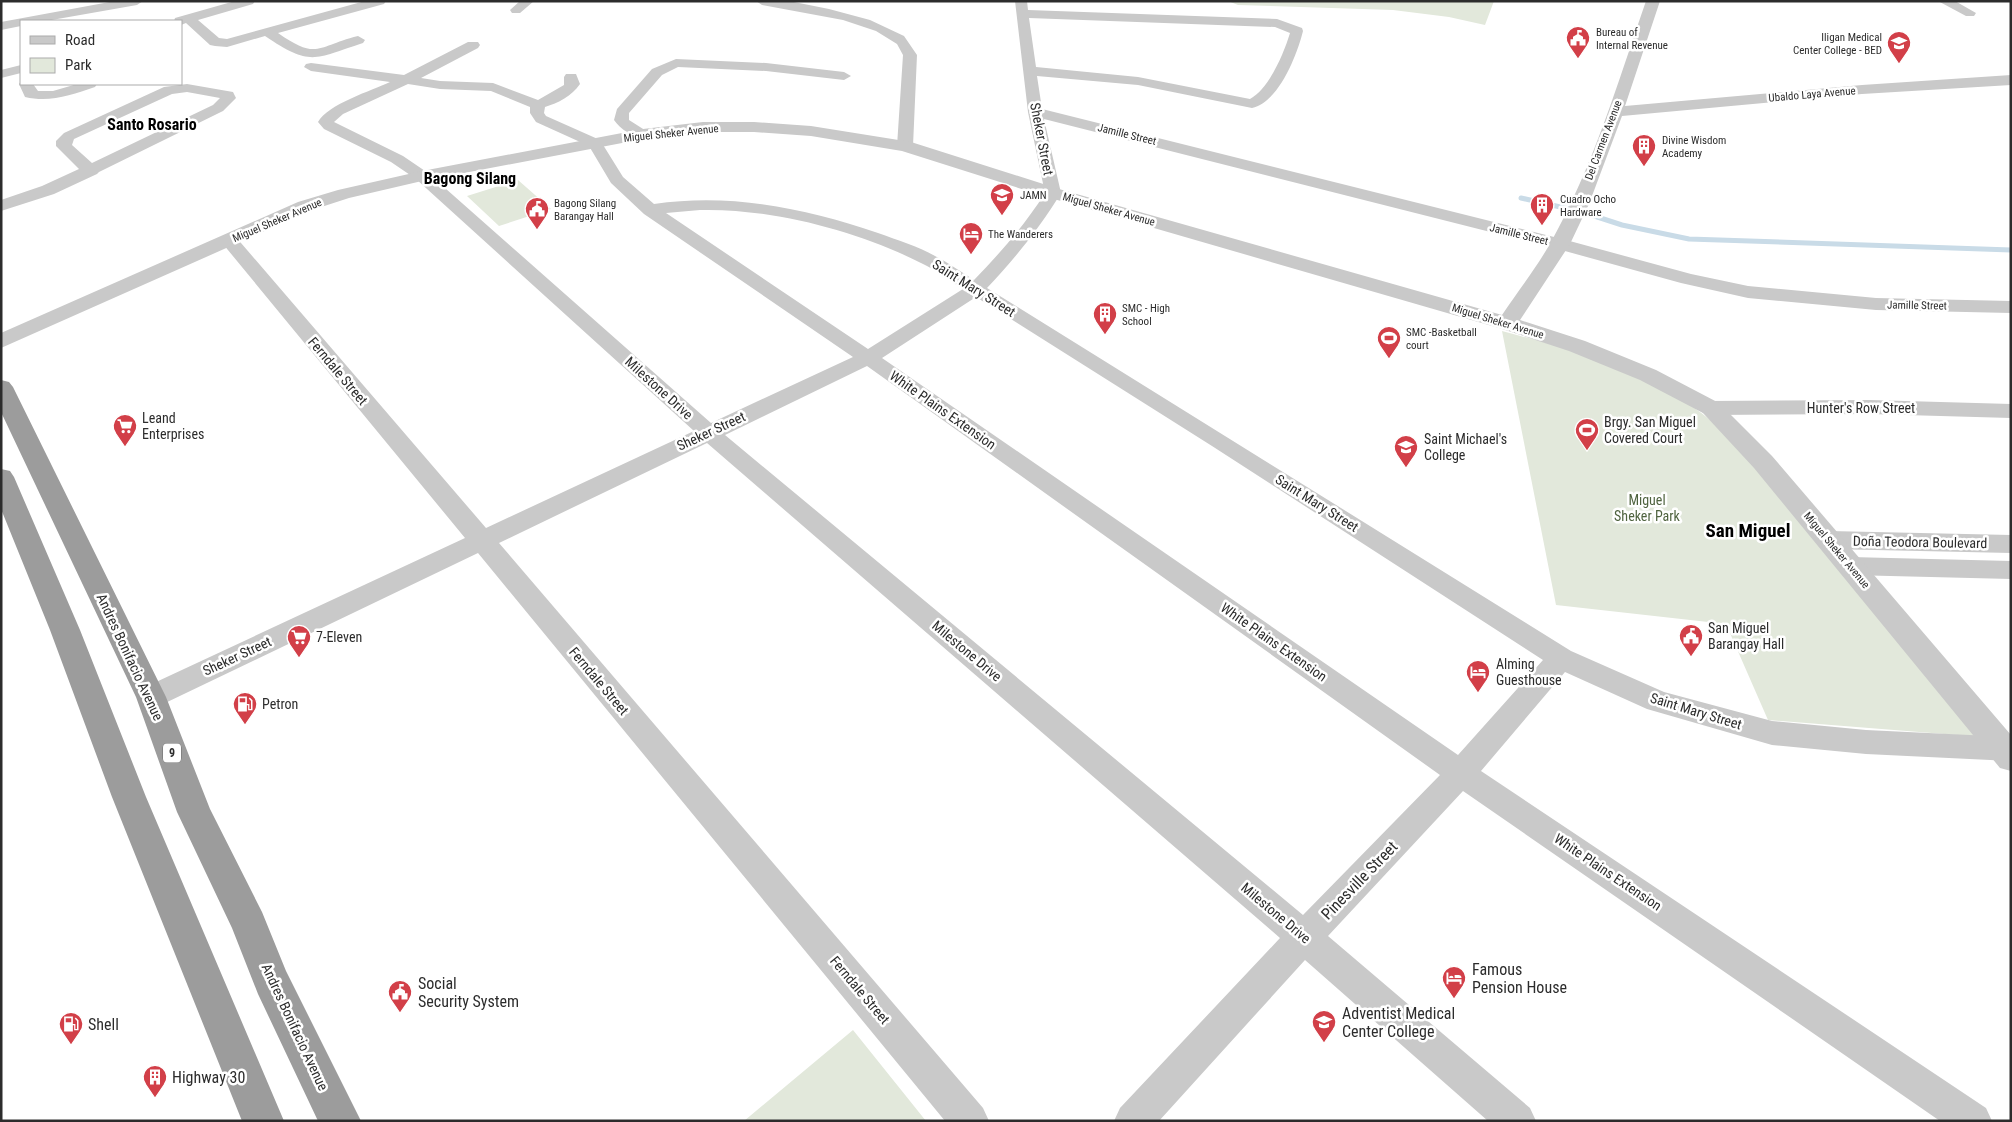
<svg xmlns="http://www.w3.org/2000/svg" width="2012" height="1122" font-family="'Roboto Condensed',sans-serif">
	<rect width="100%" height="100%" fill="#fff"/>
	<path fill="#e2e8db" d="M1228 1H1494L1485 25 1449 17 1393 10 1238 5Z
		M518 180 551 209 499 226 467 196Z
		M1502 331C1571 349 1633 368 1693 407 1705 415 1717 426 1729 436L1982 737 1768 720 1726 624 1556 605Z
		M853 1030 926 1121H744Z"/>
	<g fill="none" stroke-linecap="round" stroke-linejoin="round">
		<path stroke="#c9dbe7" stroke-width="5" d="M1521 198 1582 212 1622 225 1689 239 2011 250"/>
		<path fill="#c9c9c9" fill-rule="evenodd" d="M115 1H143L137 5 46 21H21V26L1 30V22Z
			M235 1H255L253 4 198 20 219 38 227 39 365 1H386L384 4 278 33C318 61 317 46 358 36L365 40 363 43C314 59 311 67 265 36L227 47 215 46 210 45 186 23 181 25V21H174L175 18Z
			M520 1H534L520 13H512L510 10Z
			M756 1H789L829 9 870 20 904 36 917 55 913 146 911 149H899L897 146 903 55 897 44 876 31 843 20 762 5Z
			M1015 1H1027L1028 10 1277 19 1302 28 1303 31C1297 55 1279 102 1252 108L1138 85 1037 76 1042 109 1566 240 1691 274 1748 286 1876 298 2011 301V313L1876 310 1748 298 1681 283 1554 248 1044 119 1061 193C1039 229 1016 257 987 288L1571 651 1664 692 1772 721 1866 730 2011 737V761L1866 754 1772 745 1647 709 1565 672 1481 771 1986 1108 1992 1121H1940L1463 791 1328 936 1530 1108 1536 1121H1488L1305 960 1159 1121H1114L1120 1108 1280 938 707 443 499 543 983 1108 989 1121H945L478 553 161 705 151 708 141 705 137 697 141 689 465 538 223 244 220 240 223 236 229 235 235 236 486 528 694 431 416 179 391 162 324 129 318 122C328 104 371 91 390 82L311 71 304 67 306 64 311 63 404 75 468 42H478L480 45 478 48 421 78 440 81 493 83 538 100 564 85V77L566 74H576L580 84C572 96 558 103 545 107L544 113 546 116 600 140 623 177 654 204C731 193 805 208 878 233 897 240 918 246 935 256 949 263 961 272 974 280 1001 252 1024 226 1045 193L1028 112ZM1029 18 1275 27 1290 33C1284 53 1269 89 1250 99L1138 77 1036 67ZM408 84 440 89 491 91 530 107V113L536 122 589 146 611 183 644 214 853 357 711 423 428 173 403 156 334 122 343 114ZM700 210C770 208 858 231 921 263 936 270 949 280 963 289L868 349 666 213ZM976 297 1212 446 1543 660 1458 755 882 358ZM867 366 1440 775 1303 915 725 435Z
			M1938 1H1955L1976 13 1974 16H1966Z
			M676 59 766 63 844 72 851 76 844 80 766 71 678 67 662 75 629 113V120L651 134 648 137C636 140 621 130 614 120L617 109 652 69Z
			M21 65V73L1 78V70Z
			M21 81V84H33L38 91H53L77 84H97L95 87C71 95 50 103 25 97L19 84Z
			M187 84 233 92 236 98 223 111 99 172 97 174 54 194 1 211V200L42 186 79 169 56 146V141L64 133 164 87ZM187 92 220 98 213 105 92 163 72 145 74 139 172 94Z
			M1870 400 2011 404V418L1870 414 1711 415 1703 413 1700 408 1703 403 1711 401Z
			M1829 531 2011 535V553L1829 549 1820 546 1817 540 1820 534Z
			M1850 557 2011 561V579L1850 575 1841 572 1837 566 1841 560Z"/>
		<path fill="#c9c9c9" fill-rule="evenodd" d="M1646 1H1660L1625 106 1862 85 2011 75V85L1862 94 1622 116 1589 204 1570 244 1520 320 1585 341 1656 370 1719 403 1772 456 2011 735V771L2000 768 1754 468 1703 413 1640 380 1569 351 1499 328 1047 197 902 151 811 136 754 132H703L643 139 422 181 349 198 312 210 1 348V333L298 202 338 190 422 171 643 129 703 122H754L811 126 911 142 1059 189 1502 315C1518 291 1537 267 1551 242 1593 167 1618 82 1646 1Z"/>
		<path fill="#9c9c9c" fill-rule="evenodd" d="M1 380 9 382 13 387 166 697 210 809 262 912 286 971 361 1121H318L258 994 232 928 177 812 136 697 1 412Z
			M1 469 10 471 14 477 80 630 146 797 284 1121H242L112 797 50 630 1 509Z"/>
	</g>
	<defs>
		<g id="civic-pin" transform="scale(1.25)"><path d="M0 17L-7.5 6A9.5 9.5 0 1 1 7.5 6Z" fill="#d23f48" stroke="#fff"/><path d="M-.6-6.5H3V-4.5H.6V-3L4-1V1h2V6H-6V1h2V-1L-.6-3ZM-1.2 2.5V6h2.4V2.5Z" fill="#fff"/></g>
		<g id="school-pin" transform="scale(1.25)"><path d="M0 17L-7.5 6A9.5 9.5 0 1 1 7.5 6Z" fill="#d23f48" stroke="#fff"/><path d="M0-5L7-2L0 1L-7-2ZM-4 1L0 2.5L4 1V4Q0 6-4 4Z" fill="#fff"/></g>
		<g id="building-pin" transform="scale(1.25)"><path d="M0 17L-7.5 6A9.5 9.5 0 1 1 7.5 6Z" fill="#d23f48" stroke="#fff"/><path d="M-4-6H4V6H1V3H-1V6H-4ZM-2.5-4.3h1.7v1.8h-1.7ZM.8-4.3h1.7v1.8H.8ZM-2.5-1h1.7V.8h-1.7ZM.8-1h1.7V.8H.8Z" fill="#fff"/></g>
		<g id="hotel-pin" transform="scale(1.25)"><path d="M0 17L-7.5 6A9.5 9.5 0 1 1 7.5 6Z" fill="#d23f48" stroke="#fff"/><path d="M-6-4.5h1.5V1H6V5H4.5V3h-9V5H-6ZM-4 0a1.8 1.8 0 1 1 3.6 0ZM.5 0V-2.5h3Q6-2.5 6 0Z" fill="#fff"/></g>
		<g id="stadium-pin" transform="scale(1.25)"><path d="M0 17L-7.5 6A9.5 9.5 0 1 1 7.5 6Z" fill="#d23f48" stroke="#fff"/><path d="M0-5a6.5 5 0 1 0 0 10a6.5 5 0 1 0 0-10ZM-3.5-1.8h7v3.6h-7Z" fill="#fff"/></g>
		<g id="supermarket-pin" transform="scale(1.25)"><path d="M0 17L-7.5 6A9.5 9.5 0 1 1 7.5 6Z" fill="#d23f48" stroke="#fff"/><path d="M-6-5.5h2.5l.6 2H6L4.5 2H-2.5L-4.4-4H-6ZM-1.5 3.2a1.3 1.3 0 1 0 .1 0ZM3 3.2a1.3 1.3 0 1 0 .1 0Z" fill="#fff"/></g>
		<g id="university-pin" transform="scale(1.25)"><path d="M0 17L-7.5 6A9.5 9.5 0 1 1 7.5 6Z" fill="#d23f48" stroke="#fff"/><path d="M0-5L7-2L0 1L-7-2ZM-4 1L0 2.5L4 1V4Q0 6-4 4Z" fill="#fff"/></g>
		<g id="fuel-pin" transform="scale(1.25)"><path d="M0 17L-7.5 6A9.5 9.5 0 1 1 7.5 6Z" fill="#d23f48" stroke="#fff"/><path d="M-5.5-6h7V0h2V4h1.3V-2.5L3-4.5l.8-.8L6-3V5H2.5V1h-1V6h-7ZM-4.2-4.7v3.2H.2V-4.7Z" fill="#fff"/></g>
	</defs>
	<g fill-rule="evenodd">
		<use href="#civic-pin" x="1578" y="38"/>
		<use href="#school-pin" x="1899" y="43"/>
		<use href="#building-pin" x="1644" y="146"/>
		<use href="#school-pin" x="1002" y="195"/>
		<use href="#building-pin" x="1542" y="205"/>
		<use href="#civic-pin" x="537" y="209"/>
		<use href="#hotel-pin" x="971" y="234"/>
		<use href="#building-pin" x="1105" y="314"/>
		<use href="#stadium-pin" x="1389" y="338"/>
		<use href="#supermarket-pin" x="125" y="426"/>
		<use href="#stadium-pin" x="1587" y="430"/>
		<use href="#university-pin" x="1406" y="447"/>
		<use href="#civic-pin" x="1691" y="636"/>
		<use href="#supermarket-pin" x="299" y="637"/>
		<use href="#hotel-pin" x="1478" y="672"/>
		<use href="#fuel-pin" x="245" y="704"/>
		<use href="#hotel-pin" x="1454" y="978"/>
		<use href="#civic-pin" x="400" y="992"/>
		<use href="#university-pin" x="1324" y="1022"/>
		<use href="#fuel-pin" x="71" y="1024"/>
		<use href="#building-pin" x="155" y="1077"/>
	</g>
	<g text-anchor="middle" stroke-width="5" stroke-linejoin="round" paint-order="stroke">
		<g font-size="11" fill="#2c2c2c" stroke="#fff" text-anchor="start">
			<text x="1596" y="36">Bureau of<tspan x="1596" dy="13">Internal Revenue</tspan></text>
			<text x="1882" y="41" text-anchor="end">Iligan Medical<tspan x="1882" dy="13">Center College - BED</tspan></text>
			<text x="1662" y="144">Divine Wisdom<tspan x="1662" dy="13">Academy</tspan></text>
			<text x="1020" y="199">JAMN</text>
			<text x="1560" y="203">Cuadro Ocho<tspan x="1560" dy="13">Hardware</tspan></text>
			<text x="554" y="207">Bagong Silang<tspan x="554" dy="13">Barangay Hall</tspan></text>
			<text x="988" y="238">The Wanderers</text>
			<text x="1122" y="312">SMC - High<tspan x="1122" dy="13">School</tspan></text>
			<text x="1406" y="336">SMC -Basketball<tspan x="1406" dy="13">court</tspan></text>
		</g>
		<g font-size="11" fill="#2c2c2c" stroke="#fff">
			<text transform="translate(1812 94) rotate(-5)" y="4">Ubaldo Laya Avenue</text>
			<text transform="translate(671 133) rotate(-6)" y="4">Miguel Sheker Avenue</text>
			<text transform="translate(1127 134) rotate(14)" y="4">Jamille Street</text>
			<text transform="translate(1603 140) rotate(-69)" y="4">Del Carmen Avenue</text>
			<text transform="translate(1109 209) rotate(16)" y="4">Miguel Sheker Avenue</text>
			<text transform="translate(277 220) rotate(-23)" y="4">Miguel Sheker Avenue</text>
			<text transform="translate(1519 234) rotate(14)" y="4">Jamille Street</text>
			<text transform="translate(1917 305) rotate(1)" y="4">Jamille Street</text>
			<text transform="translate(1498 321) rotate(17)" y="4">Miguel Sheker Avenue</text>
			<text transform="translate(1837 550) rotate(50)" y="4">Miguel Sheker Avenue</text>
		</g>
		<rect fill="#fff" stroke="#6b6b6b" stroke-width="1" x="163" y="743.5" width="18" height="19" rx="4"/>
		<g font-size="12" font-weight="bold" fill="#2c2c2c">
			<text x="172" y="757">9</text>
		</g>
		<g font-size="14" fill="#2c2c2c" stroke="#fff">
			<text transform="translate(1042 139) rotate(79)" y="5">Sheker Street</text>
			<text transform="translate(974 288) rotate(32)" y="5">Saint Mary Street</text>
			<text transform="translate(338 371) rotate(50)" y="5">Ferndale Street</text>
			<text transform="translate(659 388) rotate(42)" y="5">Milestone Drive</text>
			<text x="1861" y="413">Hunter's Row Street</text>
			<text transform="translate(943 410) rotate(35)" y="5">White Plains Extension</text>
			<text transform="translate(711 431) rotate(-25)" y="5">Sheker Street</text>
			<text transform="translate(1317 503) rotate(32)" y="5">Saint Mary Street</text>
			<text transform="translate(1920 542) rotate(1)" y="5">Doña Teodora Boulevard</text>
			<text transform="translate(1274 642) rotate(35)" y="5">White Plains Extension</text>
			<text transform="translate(967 651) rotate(40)" y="5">Milestone Drive</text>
			<text transform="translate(237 656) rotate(-25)" y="5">Sheker Street</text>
			<text transform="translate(130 657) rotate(65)" y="5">Andres Bonifacio Avenue</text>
			<text transform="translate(599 681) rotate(50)" y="5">Ferndale Street</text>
			<text transform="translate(1696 711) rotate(17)" y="5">Saint Mary Street</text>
			<text transform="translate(1608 872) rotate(34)" y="5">White Plains Extension</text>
			<text transform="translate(1276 913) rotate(40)" y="5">Milestone Drive</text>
			<text transform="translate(860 990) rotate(50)" y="5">Ferndale Street</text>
			<text transform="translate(295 1027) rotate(65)" y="5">Andres Bonifacio Avenue</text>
		</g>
		<g font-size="14" fill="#2c2c2c" stroke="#fff" text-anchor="start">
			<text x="142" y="423">Leand<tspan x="142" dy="16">Enterprises</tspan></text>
			<text x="1604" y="427">Brgy. San Miguel<tspan x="1604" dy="16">Covered Court</tspan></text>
			<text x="1424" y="444">Saint Michael's<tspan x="1424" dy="16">College</tspan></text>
			<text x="1708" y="633">San Miguel<tspan x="1708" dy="16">Barangay Hall</tspan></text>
			<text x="316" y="642">7-Eleven</text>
			<text x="1496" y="669">Alming<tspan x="1496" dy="16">Guesthouse</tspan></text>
			<text x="262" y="709">Petron</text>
		</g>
		<g font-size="14" fill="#4f633f" stroke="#fff">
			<text x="1647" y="505">Miguel<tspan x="1647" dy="16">Sheker Park</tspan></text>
		</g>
		<g font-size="16" font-weight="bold" fill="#000" stroke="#fff">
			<text x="152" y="130">Santo Rosario</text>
			<text x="470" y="184">Bagong Silang</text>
		</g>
		<g font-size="16" fill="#2c2c2c" stroke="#fff">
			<text transform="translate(1359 880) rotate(-46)" y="6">Pinesville Street</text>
		</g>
		<g font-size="16" fill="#2c2c2c" stroke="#fff" text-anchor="start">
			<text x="1472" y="975">Famous<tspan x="1472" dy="18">Pension House</tspan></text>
			<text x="418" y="989">Social<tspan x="418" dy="18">Security System</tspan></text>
			<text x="1342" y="1019">Adventist Medical<tspan x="1342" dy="18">Center College</tspan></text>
			<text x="88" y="1030">Shell</text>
			<text x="172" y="1083">Highway 30</text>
		</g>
		<g font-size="19" font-weight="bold" fill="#000" stroke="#fff">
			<text x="1748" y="537">San Miguel</text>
		</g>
	</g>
	<rect width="2012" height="1122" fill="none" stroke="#2c2c2c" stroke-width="5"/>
	<rect x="20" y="20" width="162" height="65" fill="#ffffff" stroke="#ababab"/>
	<rect x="30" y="36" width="25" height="8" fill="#c9c9c9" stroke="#ababab"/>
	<text x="65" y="45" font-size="15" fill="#2c2c2c">Road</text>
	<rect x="30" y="58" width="25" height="15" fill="#e2e8db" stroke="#ababab"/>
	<text x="65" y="70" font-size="15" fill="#2c2c2c">Park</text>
</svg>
